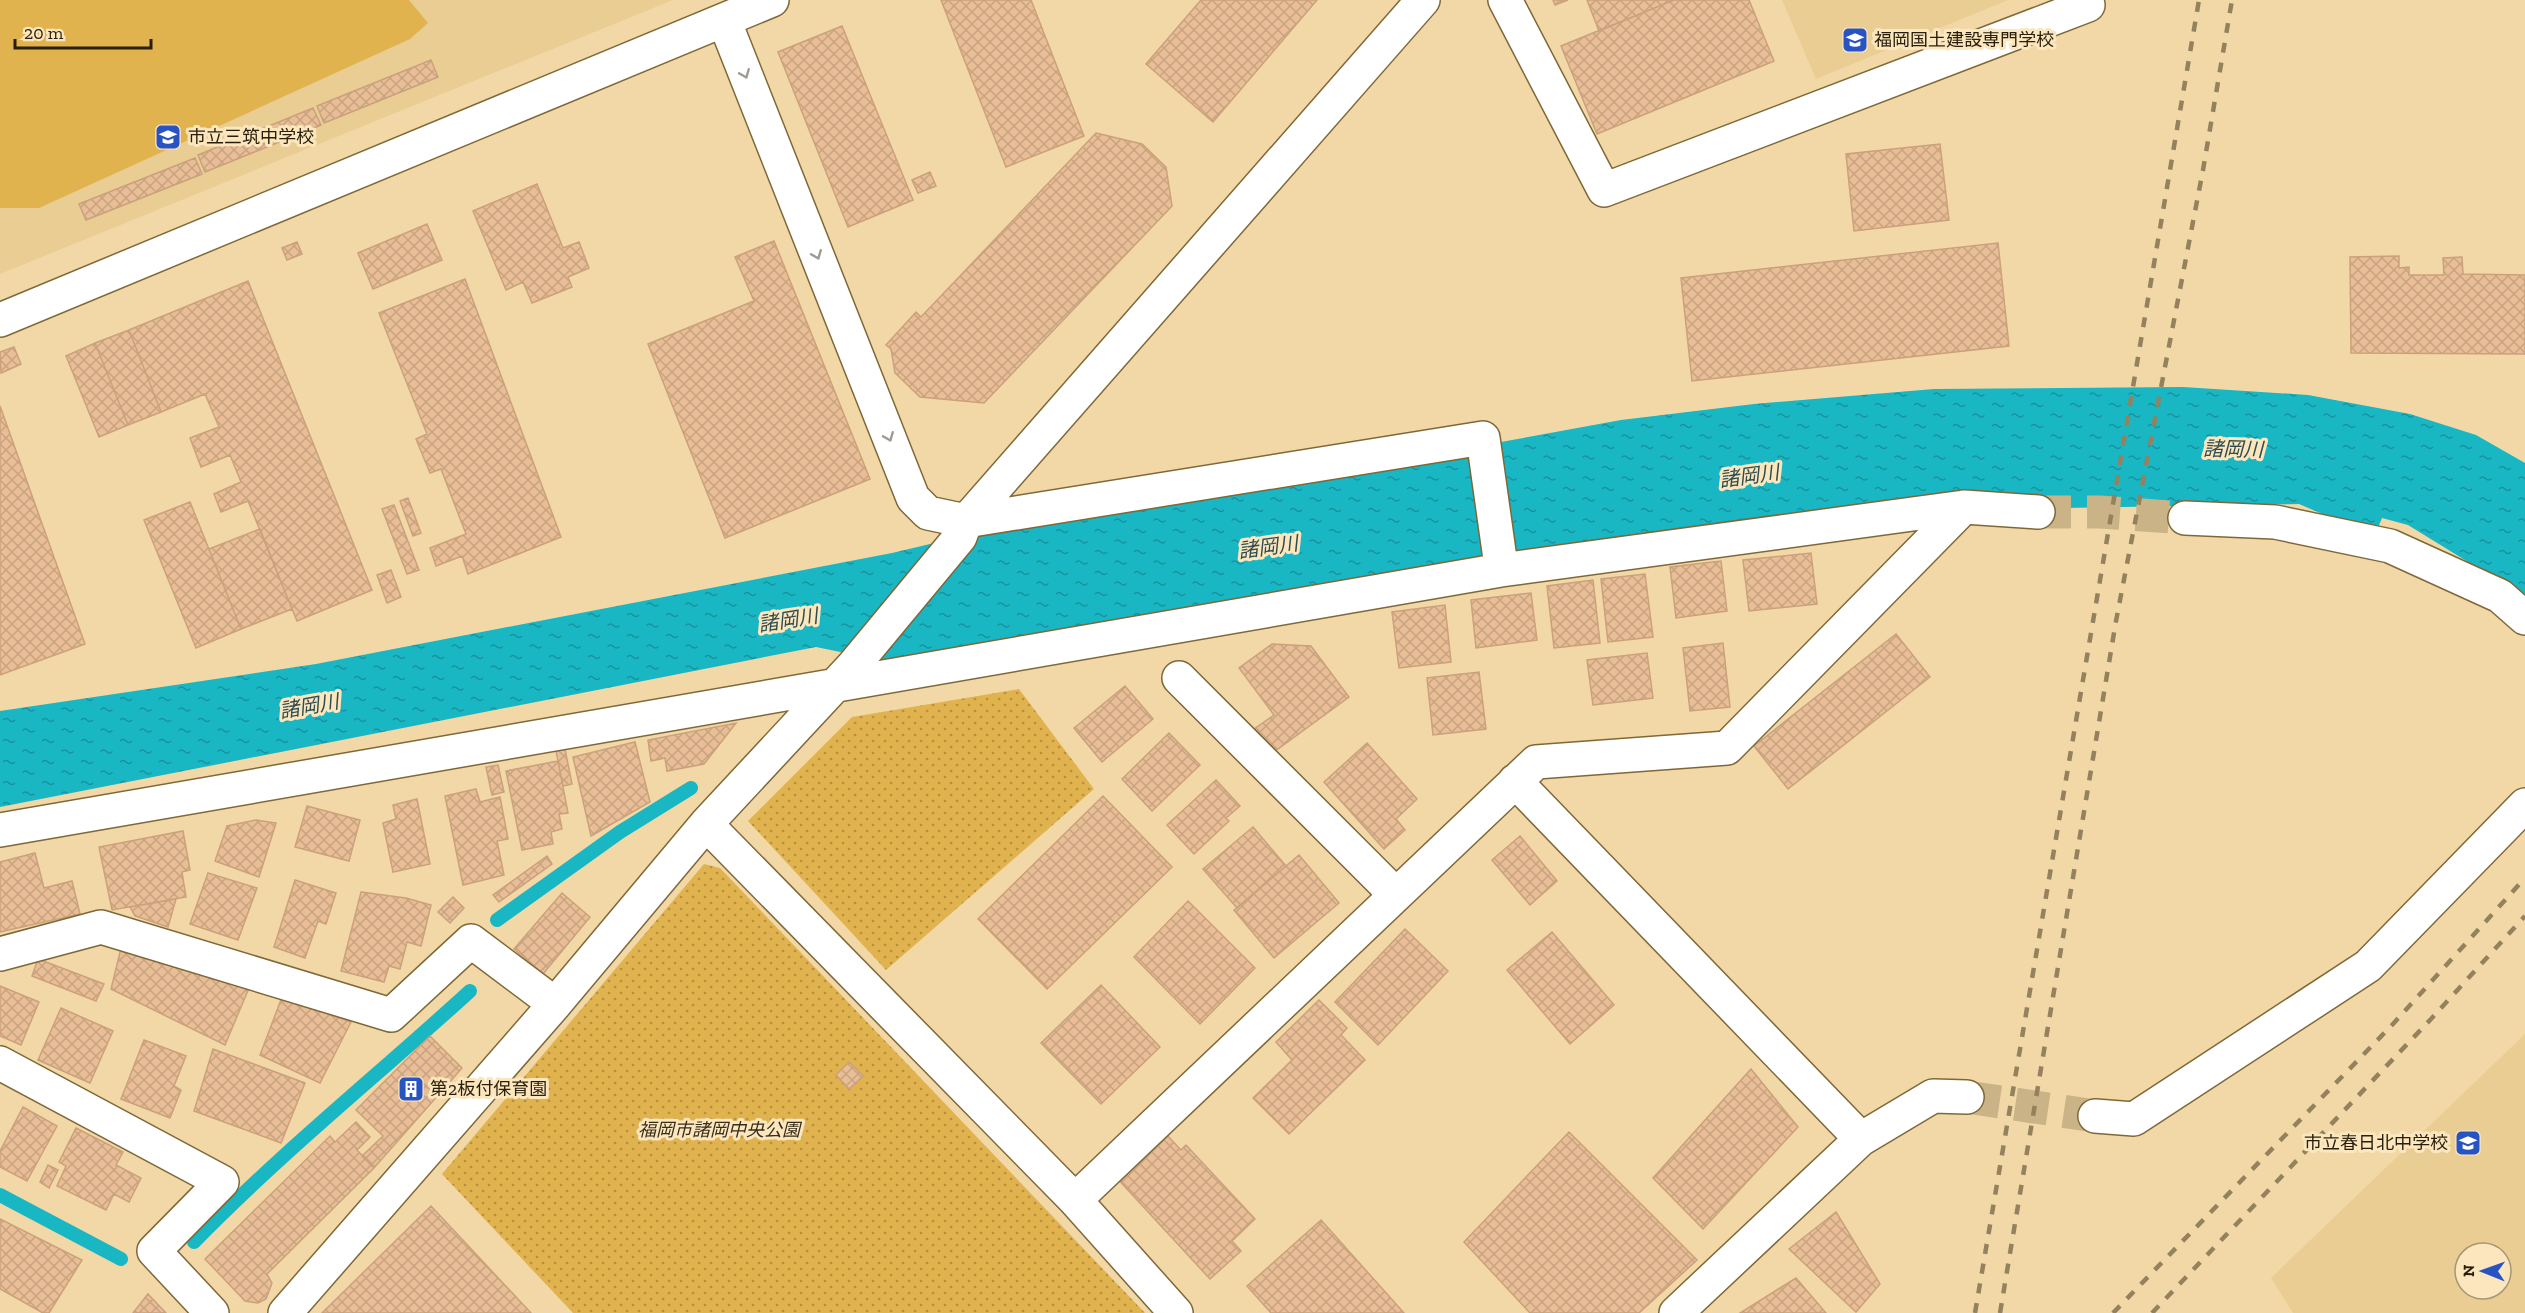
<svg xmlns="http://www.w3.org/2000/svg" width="2525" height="1313" font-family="'Zilla Slab','Noto Sans JP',serif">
	<defs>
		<pattern id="park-dots" width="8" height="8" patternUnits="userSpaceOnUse" patternTransform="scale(1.5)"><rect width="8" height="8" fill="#e1b34f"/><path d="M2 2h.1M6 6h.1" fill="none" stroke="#b69140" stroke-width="1.8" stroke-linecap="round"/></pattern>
		<pattern id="water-ripples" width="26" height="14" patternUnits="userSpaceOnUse" patternTransform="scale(1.5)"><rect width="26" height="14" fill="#19b6c3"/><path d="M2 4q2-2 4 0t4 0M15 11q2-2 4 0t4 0" fill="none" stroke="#16939d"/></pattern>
		<pattern id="building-cross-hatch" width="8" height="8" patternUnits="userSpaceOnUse" patternTransform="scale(1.5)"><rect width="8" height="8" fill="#e9be97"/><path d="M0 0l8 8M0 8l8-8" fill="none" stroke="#c8a381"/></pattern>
	</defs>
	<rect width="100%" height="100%" fill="#f2d8a6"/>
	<path fill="#eacd93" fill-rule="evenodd" d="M0 0H673L0 274Z
		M1782 0H2008L1816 79Z
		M2525 1034V1313H2293L2271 1278ZM2465 1253H2501V1289H2465Z"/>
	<path fill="url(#park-dots)" d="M1019 689 1094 789 886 970 748 821 852 717Z
		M704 864 720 868 1145 1313H573L442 1174Z"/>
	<path fill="#e1b34f" d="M0 0H409L428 23 410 39 39 208H0Z"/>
	<path fill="url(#water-ripples)" d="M2183 387 2308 395 2410 414 2476 435 2525 463V597L2408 525 2382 518 2377 530 2346 524 2299 504 1880 511 1629 535 899 664 816 647 0 807V711L316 664 892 553 1006 526 1461 454 1501 442 1621 420 1754 404 1934 389Z"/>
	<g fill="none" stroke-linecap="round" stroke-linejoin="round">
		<path stroke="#19b6c3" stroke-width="14" d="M497 920 620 832 691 788
			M0 1195 121 1259
			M194 1242C281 1153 378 1075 470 991"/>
	</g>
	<path fill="url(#building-cross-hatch)" stroke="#caa17b" stroke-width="1.5" d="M941 0H1031L1084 136 1006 167Z
		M1201 0H1317L1213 122 1146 64Z
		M1553 0H1568L1555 5Z
		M1587 0H1674L1599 31Z
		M1674 0H1749L1774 61 1597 134 1561 46Z
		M842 26 913 200 848 227 778 52Z
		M431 60 438 77 324 123 317 106Z
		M313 108 321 125 205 172 198 155Z
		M1096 133 1142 144 1166 167 1172 206 984 403 920 397 895 373 891 349 886 345 916 312 921 317Z
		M1940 144 1949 220 1854 231 1846 154Z
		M195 158 202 174 86 220 79 204Z
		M930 172 936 186 918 193 912 180Z
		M537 184 563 248 579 242 589 268 568 277 572 287 532 303 523 282 506 290 473 211Z
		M427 224 442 260 373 289 358 253Z
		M774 241 870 479 725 538 648 344 754 301 735 257Z
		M297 242 302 254 287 260 282 248Z
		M1998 243 2009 346 1692 381 1681 278Z
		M2399 256V268L2409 267V275H2444L2443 258 2462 257 2463 274 2525 275V354L2351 353 2350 257Z
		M465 279 561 537 468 574 462 556 436 566 430 548 466 534 441 469 430 473 416 439 427 434 379 313Z
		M248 281 372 590 297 621 248 501 221 512 214 494 241 482 230 455 201 467 190 438 219 427 205 394 161 412 129 330Z
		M129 330 161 412 128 425 95 343Z
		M95 343 128 425 99 437 66 356Z
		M14 347 21 364 1 373 0 352Z
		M0 406 85 644 0 675Z
		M408 498 421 533 413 536 400 501Z
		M190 502 241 629 196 648 144 520Z
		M394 505 419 570 407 574 382 509Z
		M260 529 292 609 241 629 209 549Z
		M1811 553 1817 604 1749 611 1743 560Z
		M1721 561 1727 611 1676 618 1670 567Z
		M391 570 401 597 387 603 377 575Z
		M1645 574 1653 637 1608 642 1601 579Z
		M1593 580 1600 643 1554 648 1547 586Z
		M1531 593 1537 640 1476 648 1471 600Z
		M1445 605 1451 662 1399 668 1392 612Z
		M1896 634 1930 677 1788 789 1754 746Z
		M1723 643 1730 707 1690 711 1683 648Z
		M1272 644 1311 646 1349 697 1267 757 1250 732 1274 715 1239 668Z
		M1647 653 1653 698 1593 705 1587 660Z
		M1479 672 1486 729 1433 735 1427 678Z
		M1125 686 1153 719 1102 762 1074 728Z
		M736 723 704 764 667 771 665 758 651 761 648 740Z
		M1169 733 1200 765 1152 811 1122 779Z
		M635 742 650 802 591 836 573 757Z
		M1367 743 1417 799 1396 819 1405 830 1384 849 1324 782Z
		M565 749 572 784 563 786 556 751Z
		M558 761 568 813 559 814 562 829 551 832 553 844 522 850 506 771Z
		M498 765 504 792 492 795 486 767Z
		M1216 780 1240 806 1226 818 1229 821 1194 854 1167 825Z
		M476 789 480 802 500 797 508 839 497 841 504 875 463 885 445 796Z
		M1103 796 1172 867 1047 989 978 919Z
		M417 799 430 864 393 872 383 823 396 819 393 805Z
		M307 806 360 820 349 861 295 847Z
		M256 820 276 823 259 877 215 861 227 826Z
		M1253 827 1286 866 1237 908 1203 869Z
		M183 831 190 870 182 872 186 897 112 910 99 847Z
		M1520 836 1557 881 1530 905 1492 860Z
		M35 853 44 888 72 881 80 914 0 932V862Z
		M1299 855 1339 903 1274 958 1234 910Z
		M547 856 552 864 499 902 493 895Z
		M208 873 257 888 238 940 190 924Z
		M295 880 336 893 326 924 318 921 305 958 274 947Z
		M361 892 406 898 431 905 421 946 407 942 400 969 389 966 384 982 341 971Z
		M562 893 590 917 543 974 514 949Z
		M453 897 464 908 450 923 438 912Z
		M176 899 168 927 135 916 130 907Z
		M1188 901 1255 968 1200 1024 1134 957Z
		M1405 929 1448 971 1378 1045 1335 1002Z
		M1552 932 1614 1005 1570 1044 1507 970Z
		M122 944 249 988 225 1045 111 989Z
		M38 959 104 984 96 1001 32 976Z
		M1101 985 1160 1047 1101 1104 1041 1043Z
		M0 986 39 1002 21 1045 0 1036Z
		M282 997 351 1022 320 1083 260 1055Z
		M1319 1000 1347 1028 1341 1035 1365 1060 1289 1134 1253 1098 1292 1060 1276 1042Z
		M61 1008 113 1031 90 1083 38 1060Z
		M430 1036 462 1068 374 1168 362 1156 383 1136 356 1110Z
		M144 1040 186 1056 174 1086 181 1090 170 1118 121 1099Z
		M213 1049 305 1083 281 1143 194 1111Z
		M849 1062 863 1076 849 1089 836 1075Z
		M1751 1069 1798 1127 1703 1229 1653 1178Z
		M23 1107 57 1126 27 1181 0 1167V1151Z
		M356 1122 370 1137 357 1150 374 1168 267 1274 272 1283 266 1299 258 1303 245 1301 205 1259 330 1136 335 1142Z
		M76 1128 123 1152 116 1165 141 1178 129 1202 114 1194 106 1210 57 1186 66 1166 59 1162Z
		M1164 1132 1181 1150 1186 1145 1255 1219 1232 1241 1241 1251 1210 1279 1115 1176Z
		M1569 1132 1697 1260 1639 1313H1530L1464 1242Z
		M48 1165 58 1170 49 1188 40 1182Z
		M431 1206 531 1313H322Z
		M1836 1212 1880 1284 1856 1312 1789 1249Z
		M0 1219 82 1260 49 1313H43L0 1289Z
		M1321 1220 1404 1313H1271L1247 1286Z
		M1796 1278 1826 1313H1740Z
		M148 1294 166 1313H133Z"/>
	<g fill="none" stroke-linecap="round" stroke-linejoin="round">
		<path stroke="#cab387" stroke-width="33" stroke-dasharray="33 16" stroke-linecap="butt" d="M2038 512H2100L2185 518
			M1967 1097 2095 1116"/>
		<g stroke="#7f6838" stroke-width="36">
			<path id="minor" d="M1505 0 1604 190 2088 5
				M724 20 913 498 928 513 966 521 1483 438 1501 566
				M0 320 772 0
				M2185 518 2275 522 2390 546 2500 596 2525 618
				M1179 678 1396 895
				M1515 781 1861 1139
				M706 824 1075 1200 1176 1313
				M0 830 1501 570 1964 507 2038 512
				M0 954 101 927 391 1015 471 941 555 1004
				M0 1063 222 1182 154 1251 212 1313
				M2095 1116 2134 1119 2368 966 2525 805
				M1075 1200 1536 762 1727 748 1964 507
				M285 1313 555 1004 706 824 853 666 960 537 966 521 1423 0
				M1676 1313 1861 1139 1933 1096 1967 1097"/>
		</g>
		<use href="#minor" stroke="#fff" stroke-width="33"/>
		<path stroke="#94815e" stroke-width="4.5" stroke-dasharray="10 10" stroke-linecap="butt" d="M1975 1313 2199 0
			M2000 1313 2116 621 2203 170 2232 0
			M2113 1313 2393 1024 2525 878
			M2152 1313 2431 1019 2525 916"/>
	</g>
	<defs><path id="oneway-chevron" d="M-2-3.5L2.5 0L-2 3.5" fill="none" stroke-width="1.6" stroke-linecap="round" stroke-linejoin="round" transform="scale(1.5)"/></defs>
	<g stroke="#9e9a91">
		<use href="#oneway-chevron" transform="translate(745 74) rotate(68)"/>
		<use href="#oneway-chevron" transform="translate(817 255) rotate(68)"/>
		<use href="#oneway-chevron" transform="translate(889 437) rotate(68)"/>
	</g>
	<defs>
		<g id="university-square" transform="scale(1.35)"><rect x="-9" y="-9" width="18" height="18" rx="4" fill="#2854c3" stroke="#fbe6be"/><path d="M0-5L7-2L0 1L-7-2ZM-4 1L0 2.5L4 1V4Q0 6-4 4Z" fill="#fff"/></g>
		<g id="school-square" transform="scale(1.35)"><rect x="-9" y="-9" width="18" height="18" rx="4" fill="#2854c3" stroke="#fbe6be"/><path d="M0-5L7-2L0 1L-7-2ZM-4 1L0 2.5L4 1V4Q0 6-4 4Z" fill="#fff"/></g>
		<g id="building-square" transform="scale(1.35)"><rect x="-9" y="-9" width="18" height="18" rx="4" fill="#2854c3" stroke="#fbe6be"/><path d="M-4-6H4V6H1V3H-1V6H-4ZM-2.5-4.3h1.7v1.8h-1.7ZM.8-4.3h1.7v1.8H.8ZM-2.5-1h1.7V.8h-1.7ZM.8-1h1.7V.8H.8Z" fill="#fff"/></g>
	</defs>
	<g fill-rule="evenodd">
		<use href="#university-square" x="1855" y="40"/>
		<use href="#school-square" x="168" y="137"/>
		<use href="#building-square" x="411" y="1089"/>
		<use href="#school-square" x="2468" y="1143"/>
	</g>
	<g text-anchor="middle" stroke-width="6" stroke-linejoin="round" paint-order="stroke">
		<g font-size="18" fill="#281e0b" stroke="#fbe6be" text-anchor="start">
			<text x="1874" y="46">福岡国土建設専門学校</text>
			<text x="188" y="143">市立三筑中学校</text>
			<text x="430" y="1095">第2板付保育園</text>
			<text x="2448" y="1149" text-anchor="end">市立春日北中学校</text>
		</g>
		<g font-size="18" font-style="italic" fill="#372d1a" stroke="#fbe6be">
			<text x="719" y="1136">福岡市諸岡中央公園</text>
		</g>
		<g font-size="20" font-style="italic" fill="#2f4d50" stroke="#fbe6be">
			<text transform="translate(2233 449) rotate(1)" y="7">諸岡川</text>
			<text transform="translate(1749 476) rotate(-8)" y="7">諸岡川</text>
			<text transform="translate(1268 547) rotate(-8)" y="7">諸岡川</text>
			<text transform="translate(788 620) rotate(-9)" y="7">諸岡川</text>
			<text transform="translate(309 706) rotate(-10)" y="7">諸岡川</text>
		</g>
	</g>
	<g transform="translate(2483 1271) rotate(271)"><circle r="28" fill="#fbe6be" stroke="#a79676" stroke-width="1.5"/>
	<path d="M0-4.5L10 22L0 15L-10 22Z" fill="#2854c3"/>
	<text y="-9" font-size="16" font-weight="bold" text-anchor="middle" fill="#281e0b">N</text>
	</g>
	<path d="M15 39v9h136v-9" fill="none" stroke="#281e0b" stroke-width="3"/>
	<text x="24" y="39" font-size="18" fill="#281e0b" stroke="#fbe6be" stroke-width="4.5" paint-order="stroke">20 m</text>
</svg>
